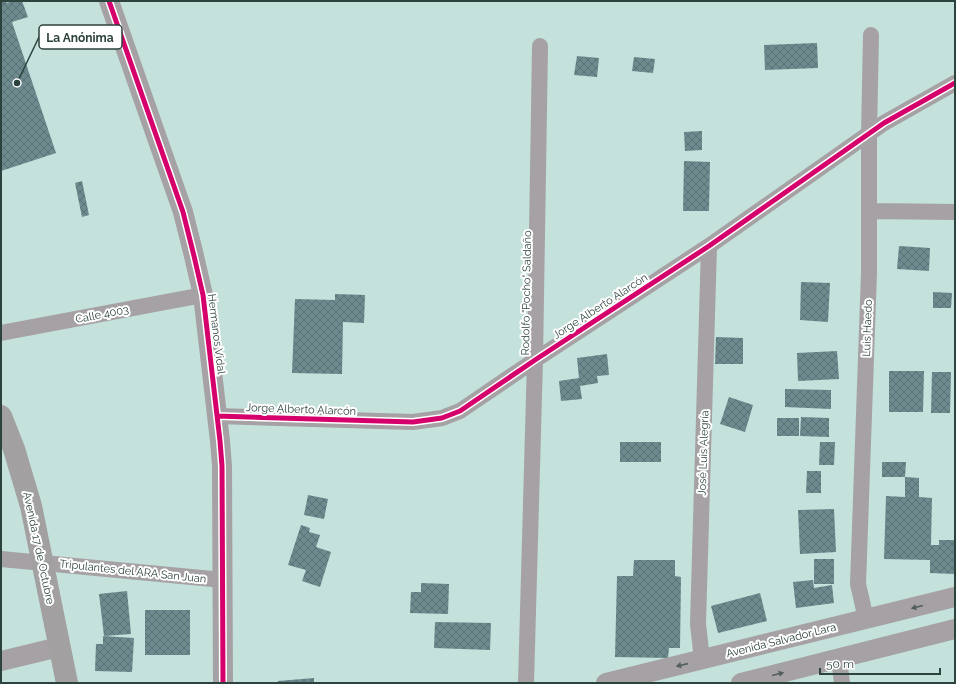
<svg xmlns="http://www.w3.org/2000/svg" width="956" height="684" font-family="Raleway,sans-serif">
	<defs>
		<pattern id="building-cross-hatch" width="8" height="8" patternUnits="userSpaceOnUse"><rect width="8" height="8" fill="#6d8a8f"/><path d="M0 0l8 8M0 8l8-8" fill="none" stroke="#5a7276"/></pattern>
	</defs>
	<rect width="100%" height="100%" fill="#c4e1db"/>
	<path fill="url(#building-cross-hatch)" d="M1 1H6L7 3 12 1H22L28 17 12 22 56 153 1 171Z
		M817 43 818 68 765 70 764 45Z
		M577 56 599 58 597 77 574 75Z
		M634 57 655 59 653 73 632 71Z
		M702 131V150L685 151 684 132Z
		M684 161 710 162 709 211H683Z
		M82 181 89 215 82 217 75 183Z
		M899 246 930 248 929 271 897 269Z
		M801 282 830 283 828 322 800 320Z
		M933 292 952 293 951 308H933Z
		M335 294 365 295 364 323 343 322 342 374 292 373 295 299 335 300Z
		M716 337 743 338V364H715Z
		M837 351 839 379 798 381 797 353Z
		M607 354 609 375 597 376 598 383 580 386 582 399 561 401 559 381 579 378 577 358Z
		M889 371H924L923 412H889Z
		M932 372H951L950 413H931Z
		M785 389 831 390V409L785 407Z
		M729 397 753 405 745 432 720 424Z
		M801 417 829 418V437L800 436Z
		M777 418H799V436H777Z
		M620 442H661V462H620Z
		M820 442H835L834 465H819Z
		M882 462H906L905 477 919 478V497L932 498 931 545H939V540H955V574L930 573V560L884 559 886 496 905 497V477H882Z
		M807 471H821V493H806Z
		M308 495 328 499 324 519 304 515Z
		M834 509 836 552 800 554 798 510Z
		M301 525 310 528 309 532 320 535 316 547 331 552 320 587 302 581 306 570 288 565Z
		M814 559H834V584H814Z
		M634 560H675V576L681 577 680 648H669L668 658 615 657 617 576H633Z
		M813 580 814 588 832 585 834 603 796 608 793 582Z
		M421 583 449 584 448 614 410 613 411 592H421Z
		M127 591 131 634 104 636 99 594Z
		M760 593 767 621 718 633 711 606Z
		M145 610H190V655H145Z
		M435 622 491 623 490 650 434 648Z
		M103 636 134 638 132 672 95 671 96 644H103Z
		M314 678V683H278V681Z"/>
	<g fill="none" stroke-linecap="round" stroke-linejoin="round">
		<path stroke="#a6a1a4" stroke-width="16" d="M870 211 955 212
			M1 333 203 295
			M217 416 413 422 442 418 460 411 535 360 709 246 884 123 955 83
			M1 559 223 580
			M866 619 858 584 869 273V135L871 35
			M839 659 842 683
			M702 660 698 624 709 246
			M526 683 535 360 540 46"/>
		<path stroke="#a6a1a4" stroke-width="20" d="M109 1 183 212 194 256 203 295 220 441 222 466 223 683
			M1 661 59 647
			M606 683 955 597
			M741 683 955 629"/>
		<path stroke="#a2a0a1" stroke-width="22" d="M1 416 14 449 31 506 67 683"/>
		<g stroke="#fff" stroke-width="8">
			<path id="cycleway" d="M109 1 183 212 194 256 203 295 220 441 222 466 223 683
				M217 416 413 422 442 418 460 411 535 360 709 246 884 123 955 83"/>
		</g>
		<use href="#cycleway" stroke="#d6006c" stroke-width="5"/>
	</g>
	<defs><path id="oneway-solid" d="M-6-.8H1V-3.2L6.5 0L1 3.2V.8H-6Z"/></defs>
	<g fill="#515e5c">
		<use href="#oneway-solid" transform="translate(917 607) rotate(166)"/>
		<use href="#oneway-solid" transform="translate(682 665) rotate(167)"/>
		<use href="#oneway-solid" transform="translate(778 674) rotate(-14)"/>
	</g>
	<g text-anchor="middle" stroke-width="4" stroke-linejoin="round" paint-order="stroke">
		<g font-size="11" fill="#2c423d" stroke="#fff">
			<text transform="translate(526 293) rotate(-89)" y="4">Rodolfo "Pocho" Saldaño</text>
			<text transform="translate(600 306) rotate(-33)" y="4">Jorge Alberto Alarcón</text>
			<text transform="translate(102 314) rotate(-11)" y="4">Calle 4003</text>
			<text transform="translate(867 328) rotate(-88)" y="4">Luis Haedo</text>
			<text transform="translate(217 334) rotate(83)" y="4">Hermanos Vidal</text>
			<text transform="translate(301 409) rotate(2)" y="4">Jorge Alberto Alarcón</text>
			<text transform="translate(703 453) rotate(-88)" y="4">José Luis Alegría</text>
			<text transform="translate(39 548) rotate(78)" y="4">Avenida 17 de Octubre</text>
			<text transform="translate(133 571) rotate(6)" y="4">Tripulantes del ARA San Juan</text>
			<text transform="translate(781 640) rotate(-14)" y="4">Avenida Salvador Lara</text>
		</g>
	</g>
	<path fill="none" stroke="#2c423d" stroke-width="1.5" d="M17 83L39 37"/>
	<circle fill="#2c423d" stroke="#fff" stroke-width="1.5" cx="17" cy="83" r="4"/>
	<rect fill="#fff" stroke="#2c423d" stroke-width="1.5" x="39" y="25" width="83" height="24" rx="4"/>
	<g font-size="12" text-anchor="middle" font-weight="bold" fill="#2c423d">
		<text x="80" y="42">La Anónima</text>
	</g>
	<rect width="956" height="684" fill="none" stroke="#2c423d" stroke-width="4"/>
	<path d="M820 668v6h120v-6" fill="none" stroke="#2c423d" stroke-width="2"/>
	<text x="826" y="668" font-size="12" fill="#2c423d" stroke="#ffffff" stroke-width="3" paint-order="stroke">50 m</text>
</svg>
